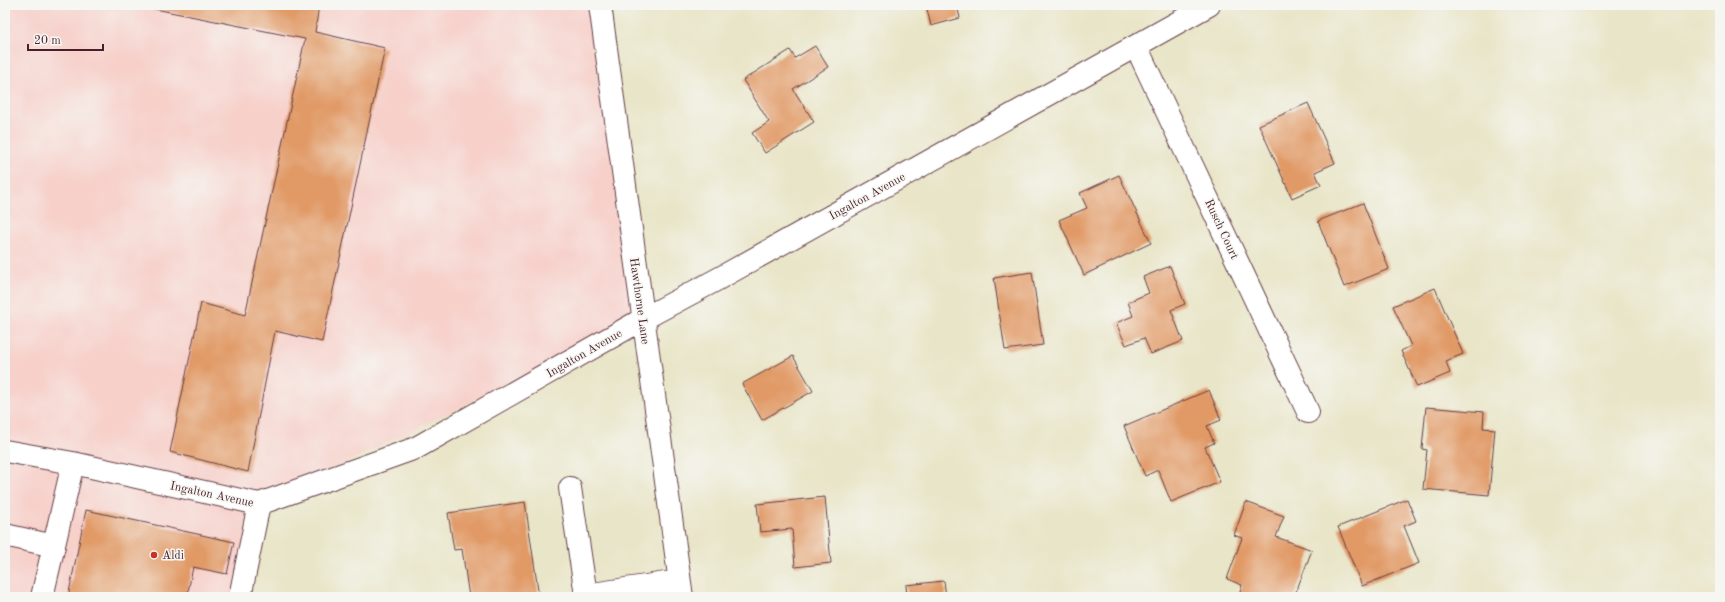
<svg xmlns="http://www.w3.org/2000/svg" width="1725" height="602" font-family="'Old Standard TT',serif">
	<rect width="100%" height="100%" fill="#f6f6f2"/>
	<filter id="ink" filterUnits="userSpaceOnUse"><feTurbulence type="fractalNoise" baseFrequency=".025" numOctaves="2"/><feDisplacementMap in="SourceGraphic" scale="8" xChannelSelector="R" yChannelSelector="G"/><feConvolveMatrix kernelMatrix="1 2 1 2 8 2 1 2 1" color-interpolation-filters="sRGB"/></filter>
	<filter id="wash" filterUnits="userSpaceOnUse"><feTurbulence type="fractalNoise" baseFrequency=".012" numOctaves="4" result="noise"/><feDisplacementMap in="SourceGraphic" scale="16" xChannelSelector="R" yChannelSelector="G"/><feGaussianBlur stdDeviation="0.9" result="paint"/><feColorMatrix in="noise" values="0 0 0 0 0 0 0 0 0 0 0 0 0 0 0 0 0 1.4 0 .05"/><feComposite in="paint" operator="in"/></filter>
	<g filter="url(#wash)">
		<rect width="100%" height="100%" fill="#e9e5c8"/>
		<path fill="#f7d0ca" d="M5 5H600L643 319 260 504 241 597H5Z"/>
		<g id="blocks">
			<path fill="#e19a66" d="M135 5H319L315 32 385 48 322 342 275 331 248 472 170 452 201 303 245 315 305 39Z
				M926 5H957L960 18 931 26Z
				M815 46 828 67 793 89 814 122 765 153 752 133 769 122 743 80 790 50 795 58Z
				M1308 103 1335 163 1315 172 1321 185 1292 198 1259 125Z
				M1119 175 1151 243 1084 275 1059 220 1087 208 1080 193Z
				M1363 203 1389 269 1344 287 1318 221Z
				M1170 266 1185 304 1171 310 1183 341 1151 354 1144 338 1126 345 1116 323 1133 316 1128 302 1149 293 1143 277Z
				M1032 272 1043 345 1005 350 994 278Z
				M1435 288 1463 354 1446 361 1450 373 1417 387 1401 351 1411 346 1393 306Z
				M793 356 813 391 762 420 742 384Z
				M1209 390 1221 420 1207 426 1214 443 1205 447 1220 482 1171 502 1158 470 1145 476 1124 426Z
				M1426 407 1484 412 1483 428 1495 429 1489 495 1423 489 1427 450 1422 449Z
				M825 497 831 563 795 567 792 529 760 532 757 504Z
				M1407 499 1416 521 1404 526 1419 563 1362 586 1338 527Z
				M525 502 539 597H469L462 549 454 550 448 513Z
				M1246 502 1284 516 1276 537 1312 550 1294 597H1248L1239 594 1242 585 1227 579 1242 538 1234 535Z
				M86 510 234 542 227 574 193 567 187 597H68Z
				M944 581 946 597H907L906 585Z"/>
		</g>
	</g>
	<g filter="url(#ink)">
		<use href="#blocks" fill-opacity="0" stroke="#623d43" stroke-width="1"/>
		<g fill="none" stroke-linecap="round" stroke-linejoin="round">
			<g stroke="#623d43" stroke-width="24">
				<path id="minor" d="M600 5 682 597
					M1136 46 1308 412
					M5 451 73 463 259 504 416 448 643 319 718 279 1209 5
					M570 488 586 595 679 581
					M5 535 54 546
					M42 597 73 463
					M240 597 259 504"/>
			</g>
			<use href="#minor" stroke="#fff" stroke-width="22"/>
		</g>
	</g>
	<circle fill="#c8321e" stroke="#f6f6f2" stroke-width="1.5" cx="154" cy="555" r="4"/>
	<g text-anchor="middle" stroke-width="3" stroke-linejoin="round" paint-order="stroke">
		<g font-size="12" fill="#4a1f2b" stroke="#f6f6f2">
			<text transform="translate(867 196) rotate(-29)" y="4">Ingalton Avenue</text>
			<text transform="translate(1222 229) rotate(65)" y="4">Rusch Court</text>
			<text transform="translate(640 301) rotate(82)" y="4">Hawthorne Lane</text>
			<text transform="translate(584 353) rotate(-30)" y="4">Ingalton Avenue</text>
			<text transform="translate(212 494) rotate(12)" y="4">Ingalton Avenue</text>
		</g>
		<g font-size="12" fill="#4a1f2b" stroke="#f6f6f2" text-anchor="start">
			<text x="162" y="559">Aldi</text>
		</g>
	</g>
	<rect width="1725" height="602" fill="none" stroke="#f6f6f2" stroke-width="20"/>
	<path d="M28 44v6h75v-6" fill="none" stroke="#4a1f2b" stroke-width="2"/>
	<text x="34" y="44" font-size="12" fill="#4a1f2b" stroke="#f6f6f2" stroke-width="3" paint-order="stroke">20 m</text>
</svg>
